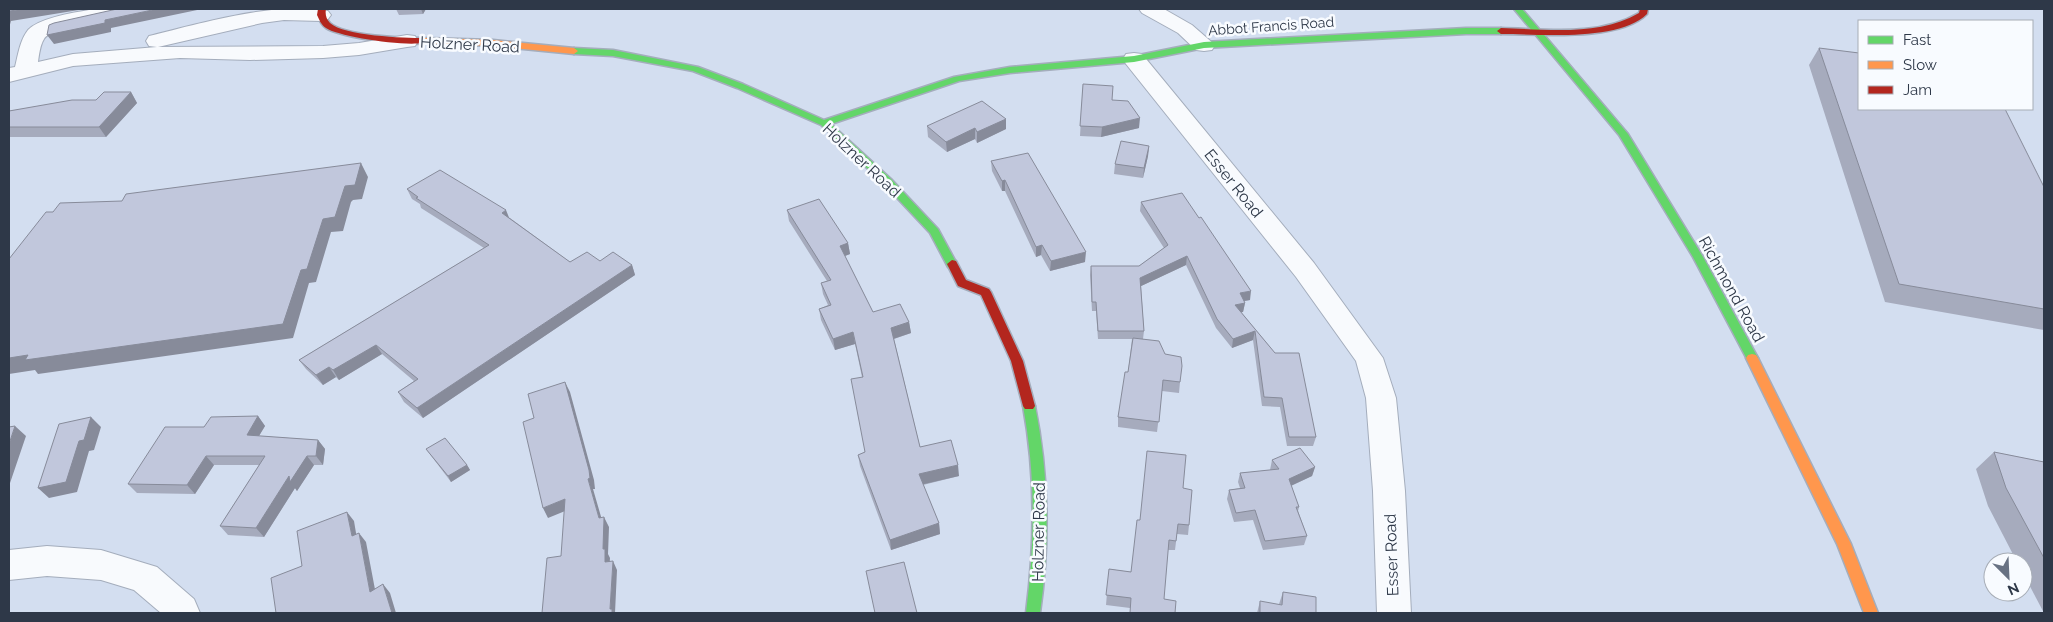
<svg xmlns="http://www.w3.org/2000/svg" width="2053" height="622" font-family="Raleway,sans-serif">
	<rect width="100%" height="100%" fill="#d3def0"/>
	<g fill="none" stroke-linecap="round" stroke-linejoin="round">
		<g stroke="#a4adbc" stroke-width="2">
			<path id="street" d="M95 9H137L134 13C117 18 52 26 44 39 40 45 39 55 38 62L73 54 157 47 149 46 146 41 149 36C198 24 280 0 328 11L331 15 328 19 321 21 284 20 262 23 158 47 323 46 359 43 407 35 415 36 418 41 415 46 407 47 359 55 323 58 250 60 180 58 73 66 9 82V68L15 67C18 55 20 40 28 30 40 17 78 12 95 9Z
				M1139 9H1164L1192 25 1215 45 1212 50 1204 51 1196 50 1178 33 1142 13Z
				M1134 53 1142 54 1314 263 1383 358 1396 398 1405 491 1411 613H1377L1373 491 1366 398 1356 361 1296 277 1126 64 1123 59 1126 54Z
				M47 546 101 550 157 567 194 599 200 613H161L134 590 101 580 47 576 9 580V550Z"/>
		</g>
		<g stroke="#a4adbc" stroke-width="3">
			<path id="fast" d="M1514 9H1522L1628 134 1703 257 1758 358 1756 361H1748L1693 257 1619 135Z
				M1466 28H1501L1505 31 1501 34H1466L1204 48 1134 62 1010 73 959 81 831 124 891 179 938 229 957 264 952 268 948 267 930 233 883 183 821 125 737 88 693 71 613 56 574 54 570 51 574 48 613 50 698 67 743 84 824 120 954 77 1010 67 1134 56 1204 42Z
				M1029 401 1033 403 1035 406C1049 475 1050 543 1040 613H1026C1035 543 1036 476 1023 406L1025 403Z"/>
		</g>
		<g stroke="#a4adbc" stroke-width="3">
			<path id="slow" d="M424 38 493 40 574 48 578 51 574 54 493 46 421 43V39Z
				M1752 354 1756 355 1758 358 1851 544 1878 613H1864L1837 544 1746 358 1748 355Z"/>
		</g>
		<g stroke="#a4adbc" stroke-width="3">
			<path id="jam" d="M318 9H326C325 14 326 19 330 23 344 36 404 38 424 38L428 41C418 49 338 37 326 28 321 25 319 19 317 15Z
				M1640 9H1648L1647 14C1619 42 1539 34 1501 34L1497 31 1501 28C1547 29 1598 37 1639 13Z
				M952 260 956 261 966 280 989 289 991 292 1023 361 1035 406 1033 409H1025L1023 406 1011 361 981 295 958 286 947 264Z"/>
		</g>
		<use href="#street" fill="#f8fafd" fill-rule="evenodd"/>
		<use href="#fast" fill="#63d668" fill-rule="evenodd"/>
		<use href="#slow" fill="#ff974d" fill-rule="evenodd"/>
		<use href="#jam" fill="#b3261e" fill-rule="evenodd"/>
	</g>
	<path fill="#a6abbd" d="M396 9H426L423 14 399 15Z
		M1819 48 2044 187V330L1885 302 1809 65Z
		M1083 84 1112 100 1139 128 1101 137 1080 136Z
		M131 92 137 103 106 137H9V111L96 100Z
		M1006 119V129L977 143 975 139 947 152 928 137 927 126Z
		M1149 146 1148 156 1143 178 1114 174 1115 164Z
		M991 161 1085 262 1050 271 1041 255 1036 257 1005 191H1002L992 171Z
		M407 189 510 218 570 262 600 261 632 265 635 275 423 418 404 402 398 392 414 381 382 354 339 380 336 377 323 385 306 369 299 360 484 248 421 208 420 204 412 199Z
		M1141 202 1250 300 1244 301 1245 303 1243 312H1241L1275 353 1316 437 1313 446H1287L1280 407 1262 406 1253 340 1232 348 1216 328 1186 265 1141 286 1144 331 1143 339 1165 354 1180 382 1179 393 1162 391 1157 432 1118 427V417L1128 372 1132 339H1098L1096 311H1092L1090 275 1091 266H1139L1164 248 1140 211Z
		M787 210 848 243 850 254 845 256 873 312 909 322 911 333 894 339 920 447 959 476 923 485 939 523 940 534 891 550 860 466 858 455 865 452 862 377 855 344 835 350 821 320 819 309 828 305 823 294 821 283 827 281 789 221Z
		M258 416 265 426 259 436 318 440 325 449 323 465H314L297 491 295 488 264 537 228 535 220 526 259 465H214L195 494 137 493 128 484 204 427Z
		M426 449 467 465 470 470 451 482Z
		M1994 452 2044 462V613L2023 573V562H2017L1988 506 1976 469Z
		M1272 460 1315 467 1312 476 1291 486 1299 507 1298 511 1307 536 1304 545 1263 550 1253 520 1234 522 1227 499 1229 490 1240 488 1238 482 1240 473 1270 470Z
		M1183 488 1189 525 1188 535 1177 534 1175 550H1168L1130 608 1106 605 1109 569 1131 572 1140 520Z
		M1283 592 1316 613 1279 604Z
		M1260 601V613H1257Z"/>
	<path fill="#878b9a" d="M25 9H85L11 21 9 28V11Z
		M157 9H202L111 28V32L54 44 47 35 105 20Z
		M421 9H426L423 14Z
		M131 92 137 103 106 137 99 127Z
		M1140 118 1139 128 1101 137 1102 127Z
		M1006 119V129L977 143V132Z
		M975 128V139L947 152 946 142Z
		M1149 146 1148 156 1143 178 1144 168Z
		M361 163 368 177 362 199 353 200 351 202 343 231 331 232 316 282 309 283 293 338 38 374 35 370 9 374V358L301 270 323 219Z
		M1005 180V191H1002V181Z
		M506 210 510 220 502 213Z
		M848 243 850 254 842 257 840 246Z
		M1042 245 1041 255 1036 257V247Z
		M1086 252 1085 262 1050 271 1051 261Z
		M1187 256 1186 265 1139 287 1140 278Z
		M632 265 635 275 423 418 417 408Z
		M1251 291 1250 300 1238 302 1240 293Z
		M1245 303 1243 312 1233 314 1235 305Z
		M909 322 911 333 893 339 891 328Z
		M1255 331 1253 340 1232 348 1233 339Z
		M853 332 855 344 835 350 833 339Z
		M376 345 382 354 339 380 333 370Z
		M329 367 336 377 323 385 316 375Z
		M565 382 570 392 594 480 595 489H593L604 527V517L609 527 608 554 610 558 609 572 605 562 599 518 588 479Z
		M258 416 265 426 254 444 247 435Z
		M91 417 101 427 94 450 89 451 77 492 49 498 38 488 79 441Z
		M15 426 26 436 9 486V444Z
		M318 440 325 449 323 465 316 456Z
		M206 456 214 465 195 494 187 485Z
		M307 456 314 465 297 491 295 488 264 537 256 528 289 476Z
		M467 465 470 470 451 482 448 476Z
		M958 465 959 476 920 485 919 474Z
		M1315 467 1312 476 1286 488 1289 479Z
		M565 499 570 509 548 518 543 508Z
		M347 512 354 521 358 545 352 536Z
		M939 523 940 534 891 550 890 540Z
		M359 533 366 542 377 600 370 592Z
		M613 561 617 570 615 613H612L610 609Z
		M383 584 390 593 396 613H392Z"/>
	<path fill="#c1c7dc" stroke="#878b9a" d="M9 9H25L9 11Z
		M117 9H157L105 20V23L47 35 49 25 54 23Z
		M1819 48 1859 53V109H2005L2044 187V309L1899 284Z
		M1083 84 1113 86 1112 100 1128 101 1140 118 1102 127 1080 126Z
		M104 92H131L99 127H9V111L72 100H96Z
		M982 101 1006 119 977 132 975 128 946 142 927 126Z
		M1121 141 1149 146 1144 168 1115 164Z
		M1028 153 1086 252 1051 261 1042 245 1036 247 1005 180 1002 181 991 161Z
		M361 163 355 185 345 186 344 189 335 217 323 219 307 269 301 270 283 324 25 360 28 355 9 358V259L46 212H53L60 203 122 201 126 194Z
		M440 170 506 210 502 213 570 262 587 252 600 261 613 252 632 265 417 408 398 392 418 379 376 345 333 370 329 367 316 375 299 360 489 245 416 198 418 197 407 189Z
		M1182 193 1199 218 1201 217 1251 291 1240 293 1245 303 1235 305 1275 353H1299L1316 437H1289L1282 398 1264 397 1255 331 1233 339 1217 319 1187 256 1140 278 1144 331H1098L1096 302H1092L1091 266H1139L1168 245 1141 202Z
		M819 199 848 243 840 246 873 312 900 304 909 322 891 328 920 447 951 440 958 465 919 474 939 523 890 540 858 455 865 452 851 379 863 377 853 332 833 339 819 309 831 305 821 283 831 280 787 210Z
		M1133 338 1159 341 1165 354 1181 357 1182 366 1180 382 1163 380 1159 422 1118 417 1125 372H1128Z
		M565 382 589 470 590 478 588 479 599 518 604 517 603 549H605V562L613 561 610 609H612V613H542L547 558 561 556 565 499 543 508 523 422 534 418 528 394Z
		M258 416 247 435 318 440 316 456H307L290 482 289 476 256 528 220 526 265 456H206L187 485 128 484 165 427H204L211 417Z
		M91 417 84 440 79 441 66 482 38 488 59 424Z
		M15 426 9 444V427Z
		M445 438 467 465 448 476 426 449Z
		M1300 448 1315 467 1289 479 1299 507H1296L1307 536 1265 541 1255 510 1236 513 1229 490 1245 488 1240 473 1279 469 1272 460Z
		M1147 451 1186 455 1183 488 1192 490 1189 525 1178 524 1176 541 1169 540 1164 599 1176 601 1175 613H1130L1131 598 1106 595 1109 569 1131 572 1137 520H1140Z
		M1994 452 2044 462V558L2006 488Z
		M347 512 352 536 359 533 370 592 383 584 392 613H276L271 578 302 566 297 531Z
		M904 562 917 613H875L866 571Z
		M1283 592 1316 597V613H1260V601L1282 605Z"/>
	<g text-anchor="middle" stroke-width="5" stroke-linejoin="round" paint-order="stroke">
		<g font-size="14" fill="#2e3848" stroke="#f8fbff">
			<text transform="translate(1271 26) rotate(-4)" y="5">Abbot Francis Road</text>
		</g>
		<g font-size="16" fill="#2e3848" stroke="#f8fbff">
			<text transform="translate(470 44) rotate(3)" y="6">Holzner Road</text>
			<text transform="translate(862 160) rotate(43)" y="6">Holzner Road</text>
			<text transform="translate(1234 183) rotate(51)" y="6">Esser Road</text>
			<text transform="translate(1732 289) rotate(61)" y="6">Richmond Road</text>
			<text transform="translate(1038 532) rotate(-89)" y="6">Holzner Road</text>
			<text transform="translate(1391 555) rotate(-92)" y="6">Esser Road</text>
		</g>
	</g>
	<rect width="2053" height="622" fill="none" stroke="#2e3848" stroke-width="20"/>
	<rect x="1858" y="20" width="175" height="90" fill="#f8fbff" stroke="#a7adb6"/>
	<rect x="1868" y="36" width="25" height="8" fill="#63d668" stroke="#a7adb6"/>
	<text x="1903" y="45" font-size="15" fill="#2e3848">Fast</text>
	<rect x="1868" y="61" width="25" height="8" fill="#ff974d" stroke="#a7adb6"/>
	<text x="1903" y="70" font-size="15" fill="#2e3848">Slow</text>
	<rect x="1868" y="86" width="25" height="8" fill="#b3261e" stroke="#a7adb6"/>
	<text x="1903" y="95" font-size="15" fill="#2e3848">Jam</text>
	<g transform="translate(2008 577) rotate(156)"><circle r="24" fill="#f8fbff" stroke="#a7adb6"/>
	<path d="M0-4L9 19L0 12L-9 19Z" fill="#687283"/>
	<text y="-8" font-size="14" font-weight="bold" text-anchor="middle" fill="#2e3848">N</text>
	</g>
</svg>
